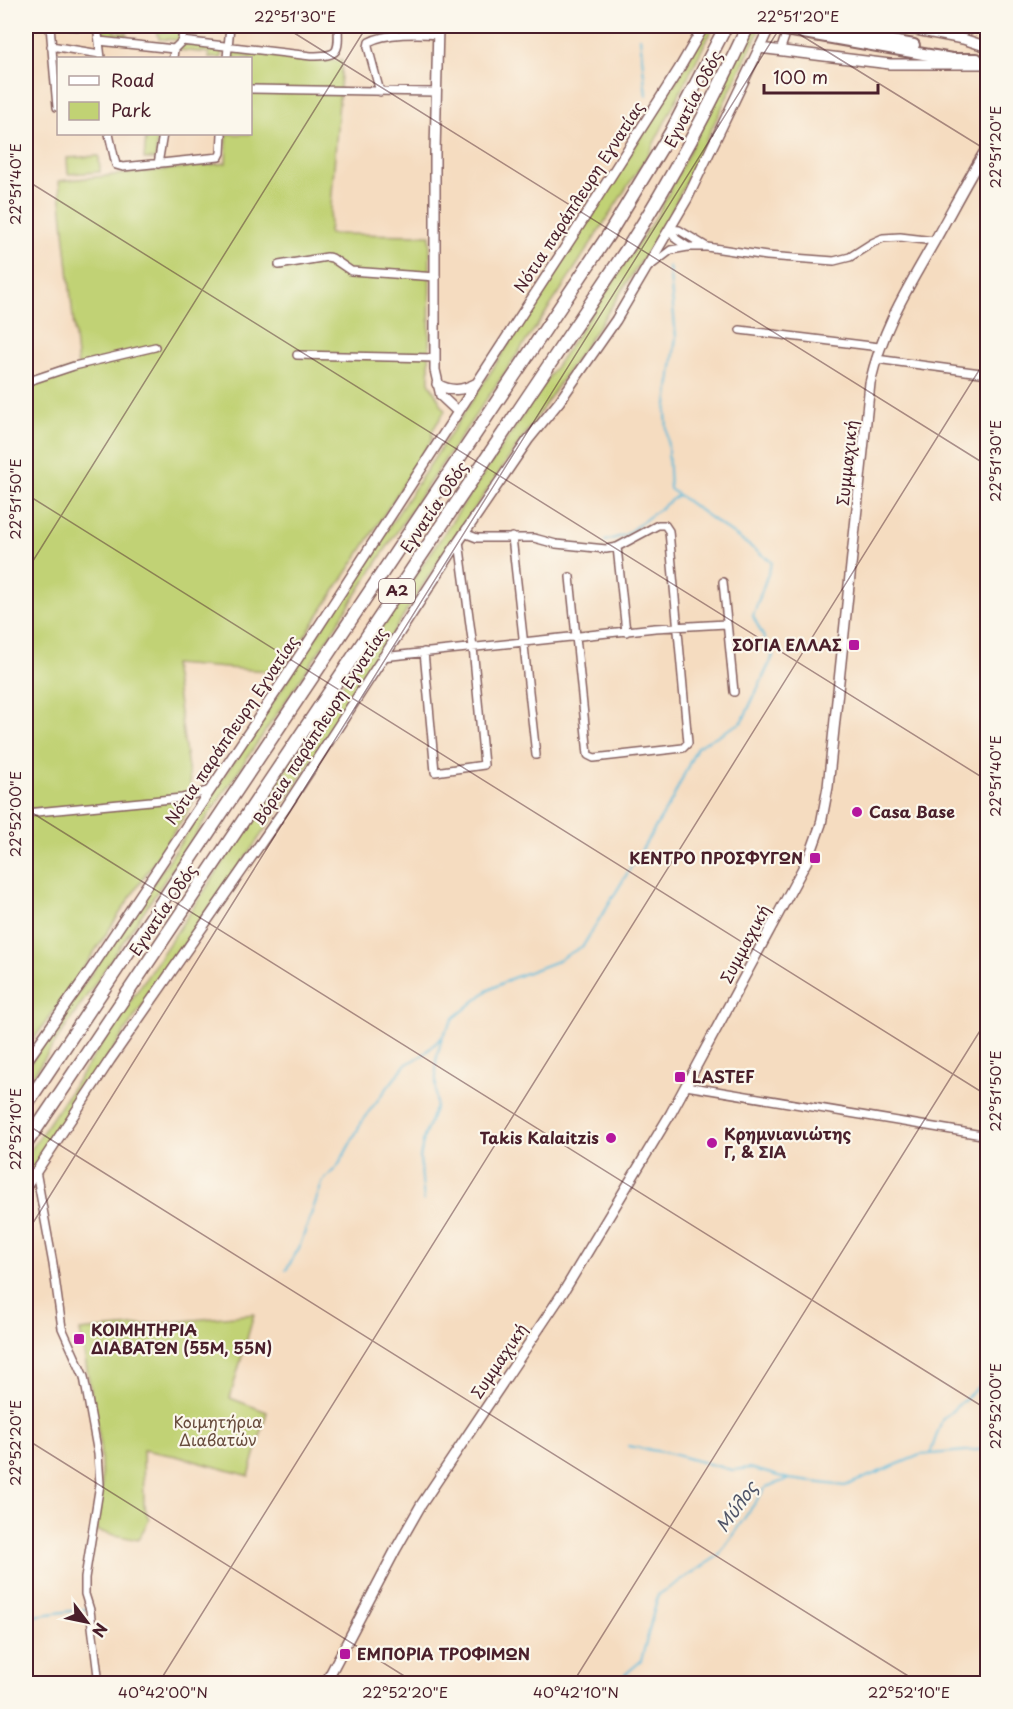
<svg xmlns="http://www.w3.org/2000/svg" width="1013" height="1709" font-family="'Playpen Sans',sans-serif">
	<rect width="100%" height="100%" fill="#fbf7ec"/>
	<filter id="ink" filterUnits="userSpaceOnUse"><feTurbulence type="fractalNoise" baseFrequency=".0167" numOctaves="2"/><feDisplacementMap in="SourceGraphic" scale="12" xChannelSelector="R" yChannelSelector="G"/><feConvolveMatrix kernelMatrix="1 2 1 2 8 2 1 2 1" color-interpolation-filters="sRGB"/></filter>
	<filter id="wash" filterUnits="userSpaceOnUse"><feTurbulence type="fractalNoise" baseFrequency=".008" numOctaves="4" result="noise"/><feDisplacementMap in="SourceGraphic" scale="24" xChannelSelector="R" yChannelSelector="G"/><feGaussianBlur stdDeviation="1.35" result="paint"/><feColorMatrix in="noise" values="0 0 0 0 0 0 0 0 0 0 0 0 0 0 0 0 0 1.4 0 .05"/><feComposite in="paint" operator="in"/></filter>
	<g filter="url(#wash)">
		<rect width="100%" height="100%" fill="#f5dcc0"/>
		<path fill="#c1d274" stroke="#867850" stroke-width="1.5" d="M102 26H115V32L127 33V41L104 39Z
			M169 26H180L179 40 159 39V36L157 35V31L168 32Z
			M706 26H714L649 153 557 296 419 498 324 644 26 1086V1069L155 881 476 395 687 64Z
			M750 29 759 31 666 223 600 324 428 577 294 788 156 985 26 1180V1157L658 214Z
			M184 44 222 48 221 58H209V53L178 50Z
			M232 51 342 61 329 234 430 235 429 382 445 411 432 431V439L359 554 281 672 173 664 193 803 67 993 26 1050V385L78 367 59 181 226 163 227 134H250V58H232Z
			M146 137 158 138 155 159H144Z
			M99 156 100 172 68 174 67 158Z
			M254 1314 230 1398 267 1412 249 1476 176 1456 143 1450 144 1505 149 1520 138 1540 96 1531 102 1487 100 1441 80 1331Z"/>
		<g fill="none" stroke-linecap="round" stroke-linejoin="round">
			<path stroke="#5ab8d9" stroke-width="2" d="M640 37 646 95
				M605 541 625 535 678 495
				M424 1201 420 1158 424 1137 436 1106V1061L442 1037 454 1018 487 991 510 979 555 962 583 946 672 800 697 747 742 722 773 656 753 616 772 562 670 489 666 412 676 337 669 266
				M286 1270 299 1248 323 1181 338 1166 364 1118 405 1065 423 1055 441 1038
				M628 1446 668 1453 732 1470 750 1468 789 1479
				M930 1454 942 1420 978 1387 988 1381
				M26 1617 86 1609
				M614 1684 641 1661 658 1595 718 1556 766 1487 789 1479 845 1486 920 1455 988 1449"/>
		</g>
	</g>
	<g filter="url(#ink)">
		<g fill="none" stroke-linecap="round" stroke-linejoin="round">
			<g stroke="#86615f" stroke-width="10">
				<path id="minor" d="M50 26 57 107H58
					M66 26 97 27
					M97 26 101 58
					M99 41 174 49
					M182 41 311 56C339 56 339 53 338 26
					M51 46 100 54
					M780 51 788 28
					M173 58 174 49 182 41 183 26
					M227 58 230 26
					M251 89 436 92
					M380 92 368 47 369 42C385 33 420 33 438 35
					M109 134 116 165 123 167 219 157 221 153 222 134
					M158 164 163 134
					M670 229 679 230 707 247
					M670 229 676 239 688 247
					M279 265 327 257 332 258 351 271 436 277
					M650 266 671 250 688 247H707L767 256 834 261 850 257 872 243 883 238 900 237 934 241
					M740 330 879 347
					M297 355 435 358
					M876 359 988 374
					M26 382 74 366 155 347
					M464 533 477 538H534L556 544 606 549 617 547 658 525H665L669 531 688 743 683 748 594 758 588 755 570 577
					M512 537 536 755
					M617 547 626 632
					M723 582 734 692
					M424 652 435 772 484 765 473 647 459 541
					M382 657 655 628 726 624
					M26 813 182 798 210 790
					M686 1086 988 1136
					M36 1171 53 1264 62 1328 84 1377 98 1454 100 1484 85 1578V1594L90 1610 99 1684"/>
			</g>
			<g stroke="#86615f" stroke-width="12">
				<path id="tertiary" d="M438 26 435 153V370L441 396 458 412
					M895 26 963 39 988 47
					M759 48 890 64H988
					M437 384C451 392 462 391 477 383
					M26 1044 31 1054
					M26 1062 89 972 287 675 572 237 679 69 704 26
					M26 1187 110 1060 286 807 459 541 528 440 559 402 616 320 687 199 770 26
					M325 1684 396 1549 421 1505 564 1291 671 1113 810 855 821 824 828 787 870 383C883 327 906 291 934 242 952 210 969 177 988 146"/>
			</g>
			<g stroke="#86615f" stroke-width="14">
				<path id="secondary" d="M806 26 914 45
					M792 31 952 59H977"/>
			</g>
			<g stroke="#86615f" stroke-width="15">
				<path id="motorway" d="M26 1105 609 234 671 132 726 26
					M26 1144 629 246C674 175 713 101 748 26"/>
			</g>
			<use href="#minor" stroke="#fff" stroke-width="7"/>
			<use href="#tertiary" stroke="#fff" stroke-width="9"/>
			<use href="#secondary" stroke="#fff" stroke-width="10"/>
			<use href="#motorway" stroke="#fff" stroke-width="12"/>
			<g stroke="#86615f" stroke-width="14" stroke-linecap="butt">
				<path id="secondary-bridge" d="M759 26 792 31"/>
			</g>
			<use href="#secondary-bridge" stroke="#fff" stroke-width="10"/>
		</g>
	</g>
	<path fill="none" stroke="#4a1f2b" stroke-width="1.5" stroke-opacity="0.45" d="M283 26 988 466M786 26 988 151M26 180 988 781M26 494 988 1096M26 572 367 26M26 809 988 1410M26 1124 921 1684M26 1234 781 26M26 1439 417 1684M158 1684 988 356M572 1684 988 1018M985 1684 988 1680"/>
	<g fill="#b5179e" stroke="#fbf7ec" stroke-width="2">
		<rect x="848" y="639" width="12" height="12" rx="3"/>
		<circle cx="857" cy="812" r="6"/>
		<rect x="809" y="852" width="12" height="12" rx="3"/>
		<rect x="674" y="1071" width="12" height="12" rx="3"/>
		<circle cx="611" cy="1138" r="6"/>
		<circle cx="712" cy="1143" r="6"/>
		<rect x="73" y="1333" width="12" height="12" rx="3"/>
		<rect x="339" y="1648" width="12" height="12" rx="3"/>
	</g>
	<g text-anchor="middle" stroke-width="4.5" stroke-linejoin="round" paint-order="stroke">
		<rect fill="#fbf7ec" stroke="#7f6065" stroke-width="1.5" x="379" y="579" width="36" height="24" rx="4.5"/>
		<g font-size="15" font-weight="bold" fill="#4a1f2b">
			<text x="397" y="596">Α2</text>
		</g>
		<g font-size="16" fill="#4a1f2b" stroke="#fbf7ec">
			<text transform="translate(693 99) rotate(-63)" y="6">Εγνατία Οδός</text>
			<text transform="translate(579 197) rotate(-57)" y="6">Νότια παράπλευρη Εγνατίας</text>
			<text transform="translate(847 463) rotate(-84)" y="6">Συμμαχική</text>
			<text transform="translate(434 507) rotate(-56)" y="6">Εγνατία Οδός</text>
			<text transform="translate(320 726) rotate(-57)" y="6">Βόρεια παράπλευρη Εγνατίας</text>
			<text transform="translate(232 730) rotate(-56)" y="6">Νότια παράπλευρη Εγνατίας</text>
			<text transform="translate(163 910) rotate(-56)" y="6">Εγνατία Οδός</text>
			<text transform="translate(745 944) rotate(-62)" y="6">Συμμαχική</text>
			<text transform="translate(499 1361) rotate(-56)" y="6">Συμμαχική</text>
		</g>
		<g font-size="16" font-weight="bold" fill="#4a1f2b" stroke="#fbf7ec" text-anchor="start">
			<text x="842" y="651" text-anchor="end">ΣΟΓΙΑ ΕΛΛΑΣ</text>
			<text x="869" y="818">Casa Base</text>
			<text x="803" y="864" text-anchor="end">ΚΕΝΤΡΟ ΠΡΟΣΦΥΓΩΝ</text>
			<text x="692" y="1083">LASTEF</text>
			<text x="724" y="1140">Κρημνιανιώτης<tspan x="724" dy="18">Γ, &amp; ΣΙΑ</tspan></text>
			<text x="599" y="1144" text-anchor="end">Takis Kalaitzis</text>
			<text x="91" y="1336">ΚΟΙΜΗΤΗΡΙΑ<tspan x="91" dy="18">ΔΙΑΒΑΤΩΝ (55Μ, 55Ν)</tspan></text>
			<text x="357" y="1660">ΕΜΠΟΡΙΑ ΤΡΟΦΙΜΩΝ</text>
		</g>
		<g font-size="16" fill="#684c3d" stroke="#fbf7ec">
			<text x="218" y="1428">Κοιμητήρια<tspan x="218" dy="18">Διαβατών</tspan></text>
		</g>
		<g font-size="18" font-style="italic" fill="#505568" stroke="#fbf7ec">
			<text transform="translate(737 1507) rotate(-54)" y="6">Μύλος</text>
		</g>
	</g>
	<rect width="1013" height="1709" fill="none" stroke="#fbf7ec" stroke-width="66"/>
	<rect x="57" y="57" width="195" height="78" fill="#fbf7ec" stroke="#b4a19f" stroke-width="1.5"/>
	<rect x="69" y="76" width="30" height="9" fill="#ffffff" stroke="#b4a19f" stroke-width="1.5"/>
	<text x="111" y="87" font-size="18" fill="#4a1f2b">Road</text>
	<rect x="69" y="102" width="30" height="18" fill="#c1d274" stroke="#b4a19f" stroke-width="1.5"/>
	<text x="111" y="117" font-size="18" fill="#4a1f2b">Park</text>
	<g transform="translate(87 1622) rotate(122)" stroke="#fbf7ec" stroke-width="4.5" paint-order="stroke">
	<path d="M0-4.5L10 22L0 15L-10 22Z" fill="#4a1f2b"/>
	<text y="-9" font-size="16" font-weight="bold" text-anchor="middle" fill="#4a1f2b">N</text>
	</g>
	<path d="M764 84v9h114v-9" fill="none" stroke="#4a1f2b" stroke-width="3"/>
	<text x="773" y="84" font-size="18" fill="#4a1f2b" stroke="#fbf7ec" stroke-width="4.5" paint-order="stroke">100 m</text>
	<rect x="33" y="33" width="947" height="1643" fill="none" stroke="#4a1f2b" stroke-width="2"/>
	<g font-size="15" text-anchor="middle" fill="#4a1f2b">
		<text x="295" y="22">22°51'30"E</text>
		<text x="798" y="22">22°51'20"E</text>
		<text transform="translate(996 147) rotate(-90)" y="5">22°51'20"E</text>
		<text transform="translate(16 184) rotate(-90)" y="5">22°51'40"E</text>
		<text transform="translate(996 461) rotate(-90)" y="5">22°51'30"E</text>
		<text transform="translate(16 499) rotate(-90)" y="5">22°51'50"E</text>
		<text transform="translate(996 776) rotate(-90)" y="5">22°51'40"E</text>
		<text transform="translate(16 814) rotate(-90)" y="5">22°52'00"E</text>
		<text transform="translate(996 1091) rotate(-90)" y="5">22°51'50"E</text>
		<text transform="translate(16 1129) rotate(-90)" y="5">22°52'10"E</text>
		<text transform="translate(996 1406) rotate(-90)" y="5">22°52'00"E</text>
		<text transform="translate(16 1443) rotate(-90)" y="5">22°52'20"E</text>
		<text x="163" y="1698">40°42'00"N</text>
		<text x="405" y="1698">22°52'20"E</text>
		<text x="576" y="1698">40°42'10"N</text>
		<text x="909" y="1698">22°52'10"E</text>
	</g>
</svg>
